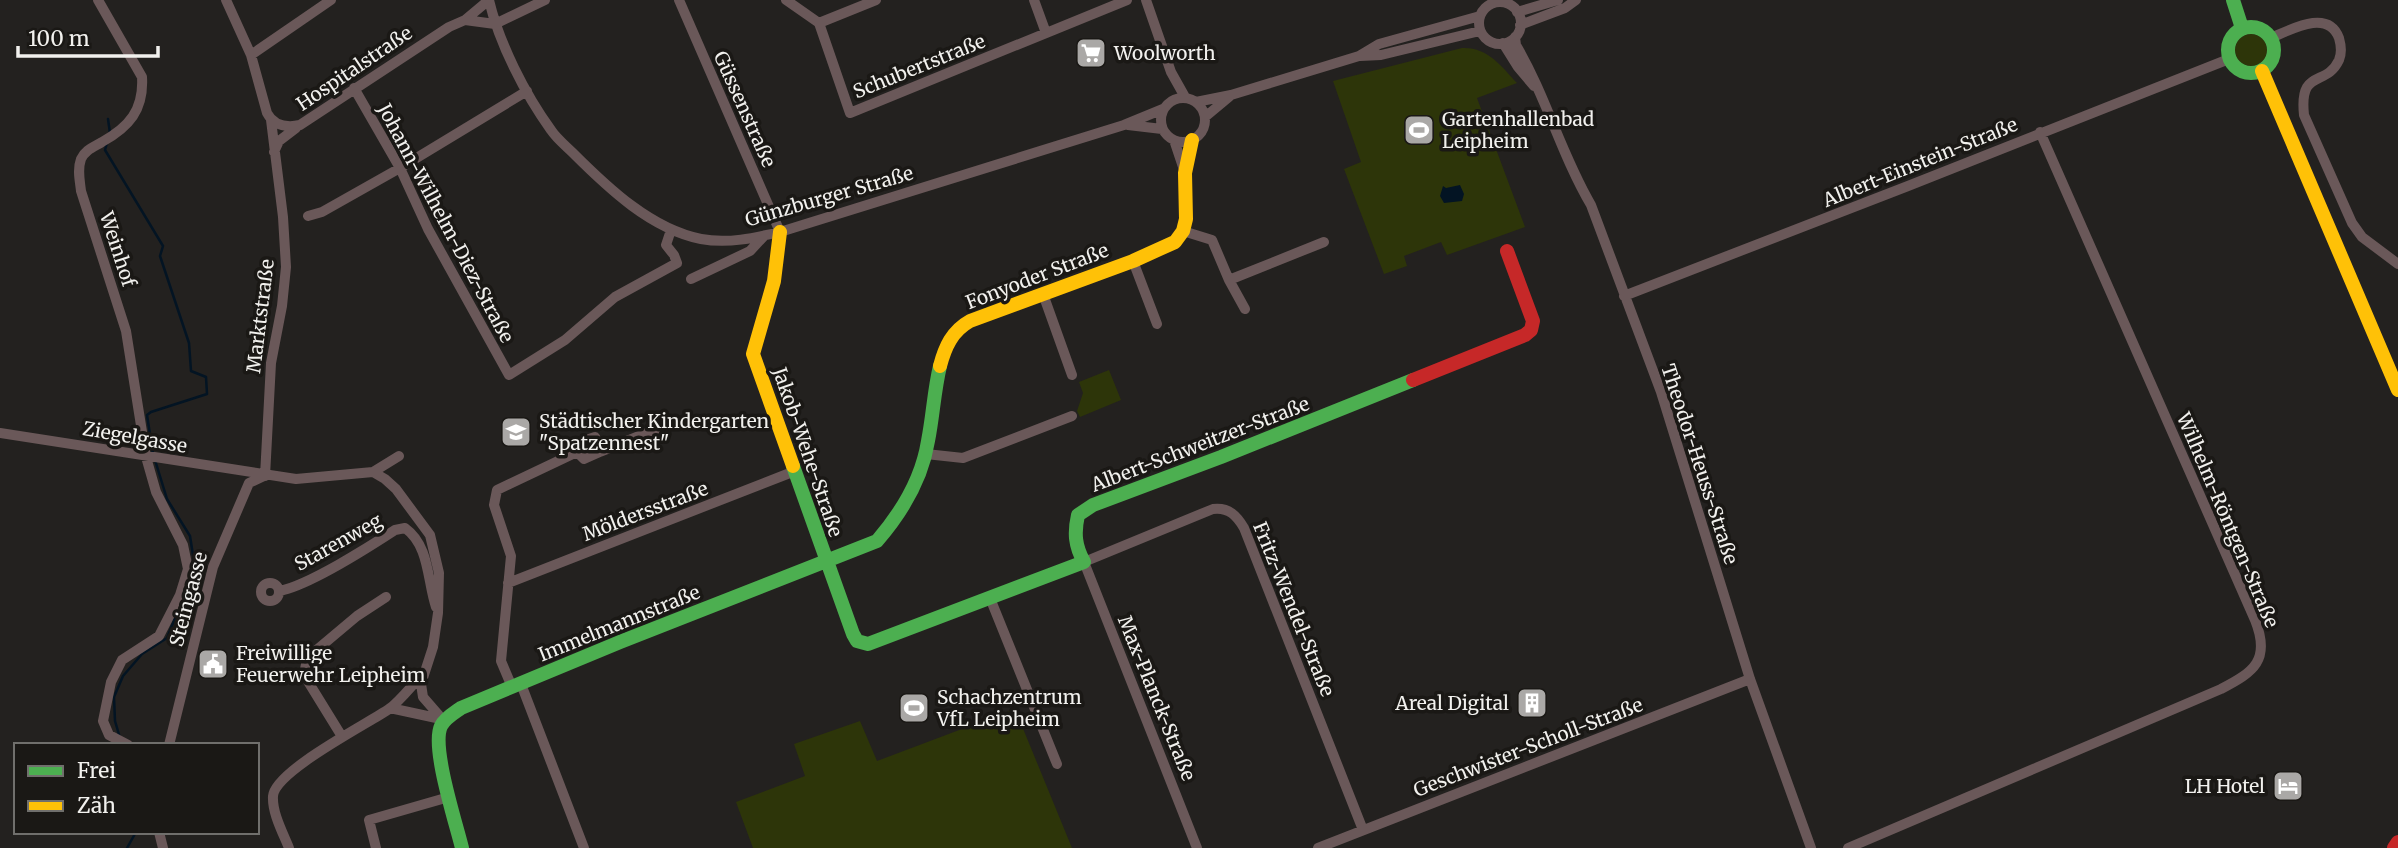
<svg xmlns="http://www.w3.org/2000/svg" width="2398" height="848" font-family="Merriweather,serif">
	<rect width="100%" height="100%" fill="#23211f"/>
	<path fill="#2d3509" d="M2235 50a16 16 0 1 1 32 0a16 16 0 1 1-32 0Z
		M1462 48C1488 47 1501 66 1517 83L1477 98 1525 227 1447 255 1441 242 1404 256 1407 266 1384 274 1344 169 1361 162 1333 81Z
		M1109 370 1121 400 1080 417 1077 411 1083 393 1079 382Z
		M1015 709 1072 848H753L736 802 805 776 794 744 860 721 877 761Z"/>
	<path fill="#031423" d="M1460 185 1464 194 1462 201 1444 203 1440 196 1443 186 1446 188Z"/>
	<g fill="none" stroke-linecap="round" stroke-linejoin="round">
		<path stroke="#031423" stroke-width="2.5" d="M108 119 110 133
			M107 143 105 150 163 246 160 256 189 343 191 371 206 377 207 394 151 412 147 415 153 454
			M120 738 115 721 114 697 123 676 142 654 167 638 195 568 190 536 167 499 155 460
			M127 848 136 832"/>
		<path stroke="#6a5859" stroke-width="10" d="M98 0 142 77C144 110 129 127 102 142 94 147 85 150 81 159 77 170 80 181 81 191L126 331 146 457 156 492 183 545 188 569 180 595 159 636 122 660 111 682 103 721 109 735 128 745
			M226 0 251 55 267 113C274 126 286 128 300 125L449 27 465 20 495 24
			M489 0C499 43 525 94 551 130 557 139 566 146 573 153 608 188 651 229 701 239 728 244 754 238 780 232L1124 125 1163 109
			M679 0 780 232
			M786 0 819 23 850 113 1127 0
			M1034 0 1046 33
			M1146 0 1171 72 1185 97
			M1479 23a21 21 0 1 1 42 0a21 21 0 1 1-42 0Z
			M1517 12 1558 0
			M465 20 489 0
			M819 23 876 0
			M495 24 545 0
			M1520 25 1565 8 1576 0
			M1515 37 1516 45C1546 96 1561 154 1591 205L1661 392 1750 679 1811 848
			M2271 38C2290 30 2328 8 2339 38 2341 45 2342 53 2339 60 2326 88 2299 67 2304 115L2352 223 2362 237 2398 264
			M1503 43 1518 67 1534 86
			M251 55 331 0
			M1360 56 1381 55 1480 31
			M354 88 400 168 428 229 509 375 565 340 615 297 677 263 674 255 666 245 671 230
			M1161 120a22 22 0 1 1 44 0a22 22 0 1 1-44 0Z
			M1196 102 1231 95 1359 56 1379 44 1480 16
			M1205 117 1229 97
			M1128 125 1162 129
			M1174 140 1184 170
			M274 152 279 141 296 128
			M308 216 322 212 400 168 527 91
			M1183 231 1212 240 1229 280 1245 309
			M1133 261 1157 324
			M691 279 750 251 764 236
			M1229 280 1324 242
			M1043 294 1072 375
			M1624 296 1908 186 2229 59
			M0 433 296 479 373 472 399 456
			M577 452 584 459 602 451
			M926 454 963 458 1072 416
			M373 472 385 479 396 489 430 535 439 573 438 613 433 647 421 684 423 697 443 720
			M265 476 271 363 282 306 286 267 283 217 271 120
			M261 592a9 9 0 1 1 18 0a9 9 0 1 1-18 0Z
			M508 583 795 471
			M279 591C307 586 369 547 395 530L405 528C430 546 427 581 436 607
			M990 598 1057 764
			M521 684 584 848
			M512 687 501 661 511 556 494 505 497 490 577 452V443L595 437 602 451 674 422
			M390 708 441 719
			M341 735 304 675 307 658 357 616 386 597
			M169 745 213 567 249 483 264 476
			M159 832 163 848
			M289 848C283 833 272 813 273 796 275 771 367 724 389 709 401 700 412 685 423 674
			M376 848 369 820 449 797
			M1197 848 1084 562 1213 509C1229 507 1237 516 1244 528L1363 830
			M1318 848 1750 679
			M1848 848 2221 689C2254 672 2271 660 2255 620L2040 132"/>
		<path stroke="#4caf50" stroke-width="14" d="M2233 0 2242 28
			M2228 50a23 23 0 1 1 46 0a23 23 0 1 1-46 0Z
			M793 466 853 634 857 641 868 644 1084 562C1075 546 1074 533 1078 515L1093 505 1221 457 1413 380
			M462 848C456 823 431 747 441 726 445 718 454 713 461 708L620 642 877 541C902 512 922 479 928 441 933 416 934 391 940 366"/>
		<path stroke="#ffc107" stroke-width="14" d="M2262 71 2398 390
			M780 232 774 281 753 354 793 466
			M940 366C945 347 952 331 970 321L1133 261 1175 242 1183 231 1186 219 1185 173 1192 140"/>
		<path stroke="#c62828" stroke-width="14" d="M1413 380 1525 335 1531 330 1533 321 1507 251
			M2394 848 2398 842"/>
	</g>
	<defs>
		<g id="supermarket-square" transform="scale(1.575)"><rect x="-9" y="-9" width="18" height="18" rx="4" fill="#aaa8a6" stroke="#1a1815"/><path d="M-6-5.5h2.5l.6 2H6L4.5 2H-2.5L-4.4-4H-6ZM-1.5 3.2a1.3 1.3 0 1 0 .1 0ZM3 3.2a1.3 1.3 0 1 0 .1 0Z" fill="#fff"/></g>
		<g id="stadium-square" transform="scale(1.575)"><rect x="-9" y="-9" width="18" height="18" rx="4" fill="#aaa8a6" stroke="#1a1815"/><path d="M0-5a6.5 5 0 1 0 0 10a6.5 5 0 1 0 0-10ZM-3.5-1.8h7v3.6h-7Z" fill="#fff"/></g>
		<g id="school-square" transform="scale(1.575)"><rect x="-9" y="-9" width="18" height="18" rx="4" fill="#aaa8a6" stroke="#1a1815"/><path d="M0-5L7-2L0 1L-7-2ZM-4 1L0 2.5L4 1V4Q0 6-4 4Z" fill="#fff"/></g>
		<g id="civic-square" transform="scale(1.575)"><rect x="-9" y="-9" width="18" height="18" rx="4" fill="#aaa8a6" stroke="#1a1815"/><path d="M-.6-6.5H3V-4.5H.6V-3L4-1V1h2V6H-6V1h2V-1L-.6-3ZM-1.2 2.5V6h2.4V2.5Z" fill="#fff"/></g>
		<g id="building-square" transform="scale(1.575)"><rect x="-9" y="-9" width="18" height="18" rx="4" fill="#aaa8a6" stroke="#1a1815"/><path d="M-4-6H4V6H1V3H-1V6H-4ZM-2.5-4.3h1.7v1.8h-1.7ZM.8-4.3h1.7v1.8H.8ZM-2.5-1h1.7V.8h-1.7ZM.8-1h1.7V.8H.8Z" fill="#fff"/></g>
		<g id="hotel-square" transform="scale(1.575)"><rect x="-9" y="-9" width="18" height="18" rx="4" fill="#aaa8a6" stroke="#1a1815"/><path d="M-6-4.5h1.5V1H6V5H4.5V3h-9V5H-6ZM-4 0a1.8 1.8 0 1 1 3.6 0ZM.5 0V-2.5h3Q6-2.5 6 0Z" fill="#fff"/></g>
	</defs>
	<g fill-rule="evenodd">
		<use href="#supermarket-square" x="1091" y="53"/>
		<use href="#stadium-square" x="1419" y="130"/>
		<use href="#school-square" x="516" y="432"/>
		<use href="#civic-square" x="213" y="664"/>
		<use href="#building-square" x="1532" y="703"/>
		<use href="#stadium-square" x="914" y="708"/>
		<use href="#hotel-square" x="2288" y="786"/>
	</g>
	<g text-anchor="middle" stroke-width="7" stroke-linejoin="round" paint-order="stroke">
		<g font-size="19" fill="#f2f1ee" stroke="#1a1815" text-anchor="start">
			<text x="1114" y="60">Woolworth</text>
			<text x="1442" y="126">Gartenhallenbad<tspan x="1442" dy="22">Leipheim</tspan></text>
			<text x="539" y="428">Städtischer Kindergarten<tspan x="539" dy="22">"Spatzennest"</tspan></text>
			<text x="236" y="660">Freiwillige<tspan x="236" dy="22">Feuerwehr Leipheim</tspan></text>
			<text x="937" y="704">Schachzentrum<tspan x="937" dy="22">VfL Leipheim</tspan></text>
			<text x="1509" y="710" text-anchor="end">Areal Digital</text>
			<text x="2265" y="793" text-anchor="end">LH Hotel</text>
		</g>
		<g font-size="19" fill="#f2f1ee" stroke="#1a1815">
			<text transform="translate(919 66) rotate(-22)" y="7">Schubertstraße</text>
			<text transform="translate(354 68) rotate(-34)" y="7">Hospitalstraße</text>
			<text transform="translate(745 109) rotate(66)" y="7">Güssenstraße</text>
			<text transform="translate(1920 162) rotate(-22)" y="7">Albert-Einstein-Straße</text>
			<text transform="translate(829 196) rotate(-16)" y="7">Günzburger Straße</text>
			<text transform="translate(446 223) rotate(62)" y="7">Johann-Wilhelm-Diez-Straße</text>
			<text transform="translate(118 249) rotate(72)" y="7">Weinhof</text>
			<text transform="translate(1037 276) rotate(-21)" y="7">Fonyoder Straße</text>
			<text transform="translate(260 316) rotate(-83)" y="7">Marktstraße</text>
			<text transform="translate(135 437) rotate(10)" y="7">Ziegelgasse</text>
			<text transform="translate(1200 444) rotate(-21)" y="7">Albert-Schweitzer-Straße</text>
			<text transform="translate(808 452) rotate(71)" y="7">Jakob-Wehe-Straße</text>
			<text transform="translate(1700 464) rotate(72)" y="7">Theodor-Heuss-Straße</text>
			<text transform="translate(645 511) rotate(-21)" y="7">Möldersstraße</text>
			<text transform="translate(2228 520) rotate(67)" y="7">Wilhelm-Röntgen-Straße</text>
			<text transform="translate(338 542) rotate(-29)" y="7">Starenweg</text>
			<text transform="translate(188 599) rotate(-75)" y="7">Steingasse</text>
			<text transform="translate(1294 609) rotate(68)" y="7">Fritz-Wendel-Straße</text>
			<text transform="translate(619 623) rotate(-22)" y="7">Immelmannstraße</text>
			<text transform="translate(1157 698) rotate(68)" y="7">Max-Planck-Straße</text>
			<text transform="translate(1528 747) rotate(-21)" y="7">Geschwister-Scholl-Straße</text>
		</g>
	</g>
	<rect x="14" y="743" width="245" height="91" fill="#1a1815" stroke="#706f6c" stroke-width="2"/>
	<rect x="28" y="766" width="35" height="10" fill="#4caf50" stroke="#706f6c" stroke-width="2"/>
	<text x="77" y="778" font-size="21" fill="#f2f1ee">Frei</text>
	<rect x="28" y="801" width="35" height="10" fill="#ffc107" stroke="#706f6c" stroke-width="2"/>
	<text x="77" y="813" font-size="21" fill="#f2f1ee">Zäh</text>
	<path d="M18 46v10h140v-10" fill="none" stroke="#f2f1ee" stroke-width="3.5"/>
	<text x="28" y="46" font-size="21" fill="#f2f1ee" stroke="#1a1815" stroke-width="5" paint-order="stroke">100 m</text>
</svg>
